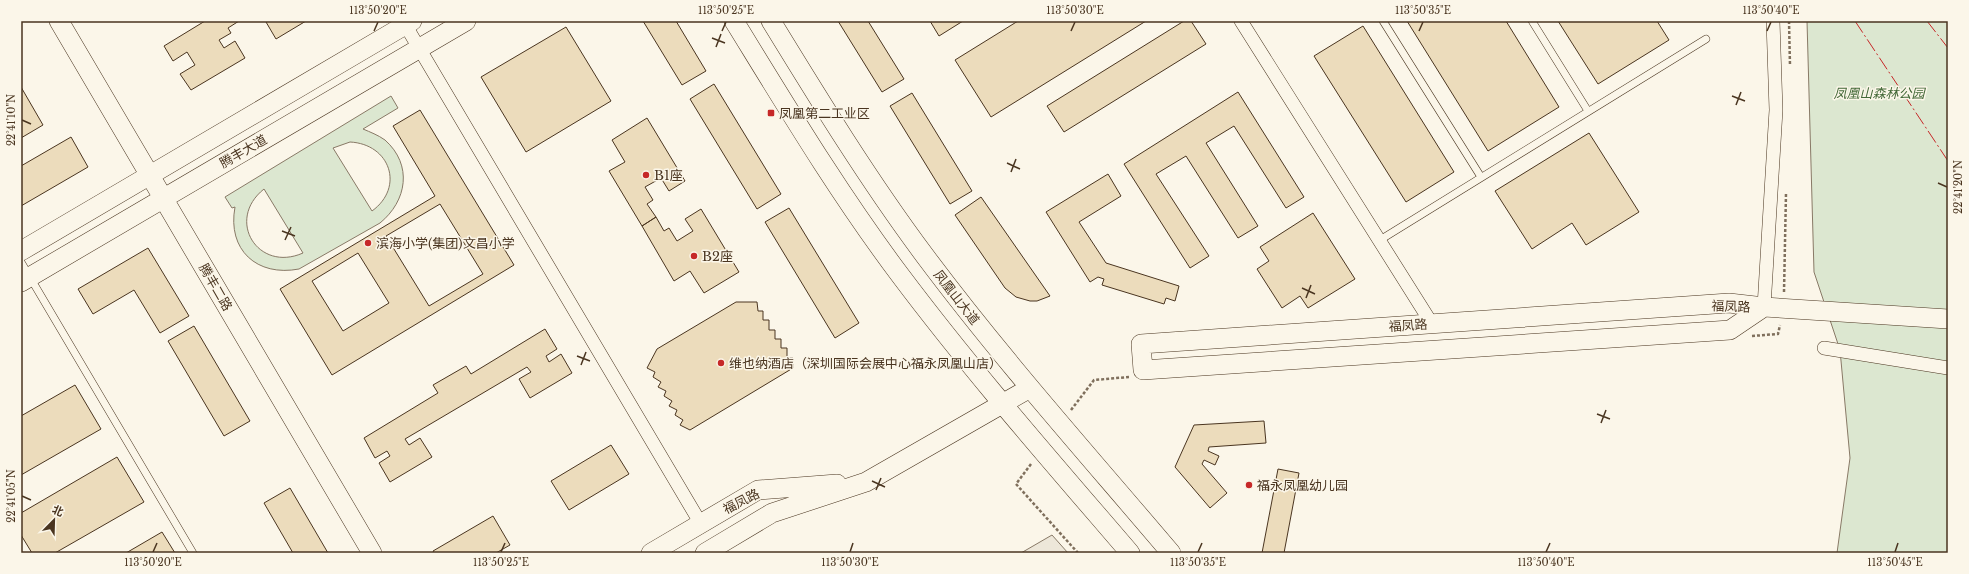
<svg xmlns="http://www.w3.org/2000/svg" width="1969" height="574" font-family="'Libre Baskerville','Noto Sans SC',serif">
	<rect width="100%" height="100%" fill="#fbf6e9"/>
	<path fill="#dce7d0" stroke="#887966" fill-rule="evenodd" d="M1807 21H1948V553H1837L1850 458 1840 350 1814 272Z
		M391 96 398 108 363 129C370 132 378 135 385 140 413 165 407 201 380 223L299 269C257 277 227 250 235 207L232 208 225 197ZM350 142C390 144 405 187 372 211L333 148ZM264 189 303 253C258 273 225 220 264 189Z"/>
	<path fill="#ede7d9" stroke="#887966" d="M1052 535 1068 553H1021Z"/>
	<path fill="#ecdcbc" stroke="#4a3520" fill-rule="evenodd" d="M205 21H239L228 28 231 33 219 40 224 48 235 41 245 58 191 90 180 74 195 65 187 52 173 61 164 46Z
		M268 21H306L276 39 266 22Z
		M643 21H676L706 71 682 85Z
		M838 21H868L904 79 882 92Z
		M930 21H963L939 36Z
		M1018 21H1146L991 117 955 60Z
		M1184 21H1191L1206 44 1064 132 1047 106Z
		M1407 21H1506L1559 107 1488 151Z
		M1558 21H1657L1669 40 1598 84Z
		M1363 26 1454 172 1406 202 1314 56Z
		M566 27 611 101 526 152 481 77Z
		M714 84 781 194 757 209 690 99Z
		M21 87 43 125 21 138Z
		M1238 92 1304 197 1286 208 1234 126 1206 143 1258 226 1238 238 1186 156 1156 174 1209 256 1190 268 1124 164Z
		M912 93 972 191 950 204 890 106Z
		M420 110 514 265 332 375 280 289 435 196 393 126ZM440 204 483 274 429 306 386 236ZM358 253 389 303 343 331 312 281Z
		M647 118 685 181 669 191 661 178 645 187 653 200 647 204 656 217 642 226 609 171 625 162 612 140Z
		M1589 133 1639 212 1586 245 1572 223 1532 249 1495 191Z
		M71 137 88 167 21 206V166Z
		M1108 174 1121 196 1079 222 1106 263 1179 286 1175 301 1166 298 1164 304 1102 285 1104 279 1098 277 1090 282 1046 212Z
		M981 197 1050 296 1037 301H1030L1016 297 1005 288 955 215Z
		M789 208 859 323 835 338 765 222Z
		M701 209 739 272 704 293 690 271 674 281 642 226 656 217 664 231 669 228 677 241 693 231 685 219Z
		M1313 213 1355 279 1308 308 1300 296 1282 308 1257 269 1269 261 1260 247Z
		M148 248 189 316 160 333 134 290 93 314 78 289Z
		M736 302H757L758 311H763V320H769V330H775V339H781V348H787V358H793V368L690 430 680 425 683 420 675 415 677 410 669 406 672 401 664 396 666 391 658 387 661 382 653 377 655 372 647 368 657 349Z
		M194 326 250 421 224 436 168 341Z
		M545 329 557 349 546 356 549 362 561 354 572 373 530 398 519 379 531 372 527 367 405 439 409 445 420 438 432 457 390 482 379 463 390 456 387 451 375 458 364 438 438 393 433 385 466 366 471 374Z
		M75 385 101 429 21 475V416Z
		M1264 421 1266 443 1209 447 1208 451 1219 456 1215 465 1204 460 1202 464 1227 493 1210 508 1175 467 1194 425Z
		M611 445 629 474 569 510 551 481Z
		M117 457 144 502 55 553H32L21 535V513Z
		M1278 469 1299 473 1284 553H1262Z
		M290 488 328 553H293L264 503Z
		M493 516 510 545 496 553H434L433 551Z
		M162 532 175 553H126Z"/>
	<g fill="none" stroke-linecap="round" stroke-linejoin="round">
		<g stroke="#4a3520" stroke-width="8">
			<path id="lane" d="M1383 21 1481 177
				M1532 21 1588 111
				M1380 240 1706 39
				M21 262 193 553"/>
		</g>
		<g stroke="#4a3520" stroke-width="14">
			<path id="street" d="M403 21 701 524
				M1241 21 1432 324
				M1764 307 1776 110 1773 21
				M1824 348 1948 368"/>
		</g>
		<g stroke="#4a3520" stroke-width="20">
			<path id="secondary" d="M59 21 372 553
				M734 21C787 107 839 194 900 275 972 371 1052 462 1130 553
				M771 21C820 101 869 181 925 256 1002 359 1088 455 1171 553
				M21 251 412 21
				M21 282 466 21
				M1764 307 1730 330 1143 370 1141 344 1729 303 1764 307 1948 319
				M651 553 758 490 837 484
				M705 553 772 513 866 482 1030 388"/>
		</g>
		<path stroke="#7f6f5c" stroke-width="2.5" stroke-dasharray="3 2" stroke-linecap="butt" d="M1789 21 1790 66
			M1784 292 1786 193
			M1752 336 1778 334 1780 325
			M1071 410 1094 380 1129 377
			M1031 464 1016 484 1078 553"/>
		<use href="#lane" stroke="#fbf6e9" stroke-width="7"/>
		<use href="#street" stroke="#fbf6e9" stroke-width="13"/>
		<use href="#secondary" stroke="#fbf6e9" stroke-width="19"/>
		<path stroke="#c62828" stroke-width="1" stroke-dasharray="14 3 2 3" stroke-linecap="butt" d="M1855 21 1948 161
			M1927 21 1948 48"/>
	</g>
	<path fill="none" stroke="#4a3520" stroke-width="1.5" d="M374 31 378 22M722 31 726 22M1071 31 1075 22M1419 31 1423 22M1767 31 1771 22M712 38 725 43M716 47 721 34M1732 96 1745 101M1736 105 1741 92M22 120 31 124M1007 163 1020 169M1011 172 1016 159M1938 183 1947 187M282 231 295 236M285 240 291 227M1302 288 1315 294M1306 298 1311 285M577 356 590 361M581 365 586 352M1597 414 1610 419M1601 423 1606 410M872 481 885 487M876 490 881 478M22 496 31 500M153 552 157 543M501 552 505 543M850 552 853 543M1198 552 1202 543M1546 552 1550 543M1895 552 1898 543"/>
	<g fill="#c62828" stroke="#fbf6e9" stroke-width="1.5">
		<rect x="767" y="109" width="8" height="8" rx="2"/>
		<circle cx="646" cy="175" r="4"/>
		<circle cx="368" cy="243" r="4"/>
		<circle cx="694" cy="256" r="4"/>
		<circle cx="721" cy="363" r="4"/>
		<circle cx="1249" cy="485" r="4"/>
	</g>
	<g text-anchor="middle" stroke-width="3" stroke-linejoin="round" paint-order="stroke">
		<g font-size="13" font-style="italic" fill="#436837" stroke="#fbf6e9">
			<text x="1879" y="98">凤凰山森林公园</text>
		</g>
		<g font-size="13" fill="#4a3520" stroke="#fbf6e9" text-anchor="start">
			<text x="779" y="118">凤凰第二工业区</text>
			<text x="654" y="180">B1座</text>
			<text x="376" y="248">滨海小学(集团)文昌小学</text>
			<text x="702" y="261">B2座</text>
			<text x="729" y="368">维也纳酒店（深圳国际会展中心福永凤凰山店）</text>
			<text x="1257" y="490">福永凤凰幼儿园</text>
		</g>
		<g font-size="13" fill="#4a3520" stroke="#fbf6e9">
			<text transform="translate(243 151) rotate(-30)" y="5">腾丰大道</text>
			<text transform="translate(216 287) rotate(60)" y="5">腾丰二路</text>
			<text transform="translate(957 297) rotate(52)" y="5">凤凰山大道</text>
			<text transform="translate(1731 306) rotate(2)" y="5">福凤路</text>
			<text transform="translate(1408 325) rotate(-4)" y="5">福凤路</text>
			<text transform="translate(741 501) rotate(-27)" y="5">福凤路</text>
		</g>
	</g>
	<rect width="1969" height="574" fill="none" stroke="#fbf6e9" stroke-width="44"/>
	<g transform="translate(54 520) rotate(23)" stroke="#fbf6e9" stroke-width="3" paint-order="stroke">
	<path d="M0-3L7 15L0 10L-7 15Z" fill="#4a3520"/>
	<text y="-6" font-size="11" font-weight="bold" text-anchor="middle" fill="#4a3520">北</text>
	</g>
	<rect x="22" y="22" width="1925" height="530" fill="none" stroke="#4a3520" stroke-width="1.5"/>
	<g font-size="10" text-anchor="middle" fill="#4a3520">
		<text x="378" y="14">113°50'20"E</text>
		<text x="726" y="14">113°50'25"E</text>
		<text x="1075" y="14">113°50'30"E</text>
		<text x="1423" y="14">113°50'35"E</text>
		<text x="1771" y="14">113°50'40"E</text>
		<text transform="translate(11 120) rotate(-90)" y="4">22°41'10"N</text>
		<text transform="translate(1958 187) rotate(-90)" y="4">22°41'20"N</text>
		<text transform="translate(11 496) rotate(-90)" y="4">22°41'05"N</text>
		<text x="153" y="566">113°50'20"E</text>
		<text x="501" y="566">113°50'25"E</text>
		<text x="850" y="566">113°50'30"E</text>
		<text x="1198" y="566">113°50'35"E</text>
		<text x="1546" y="566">113°50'40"E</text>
		<text x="1895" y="566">113°50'45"E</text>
	</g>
</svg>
